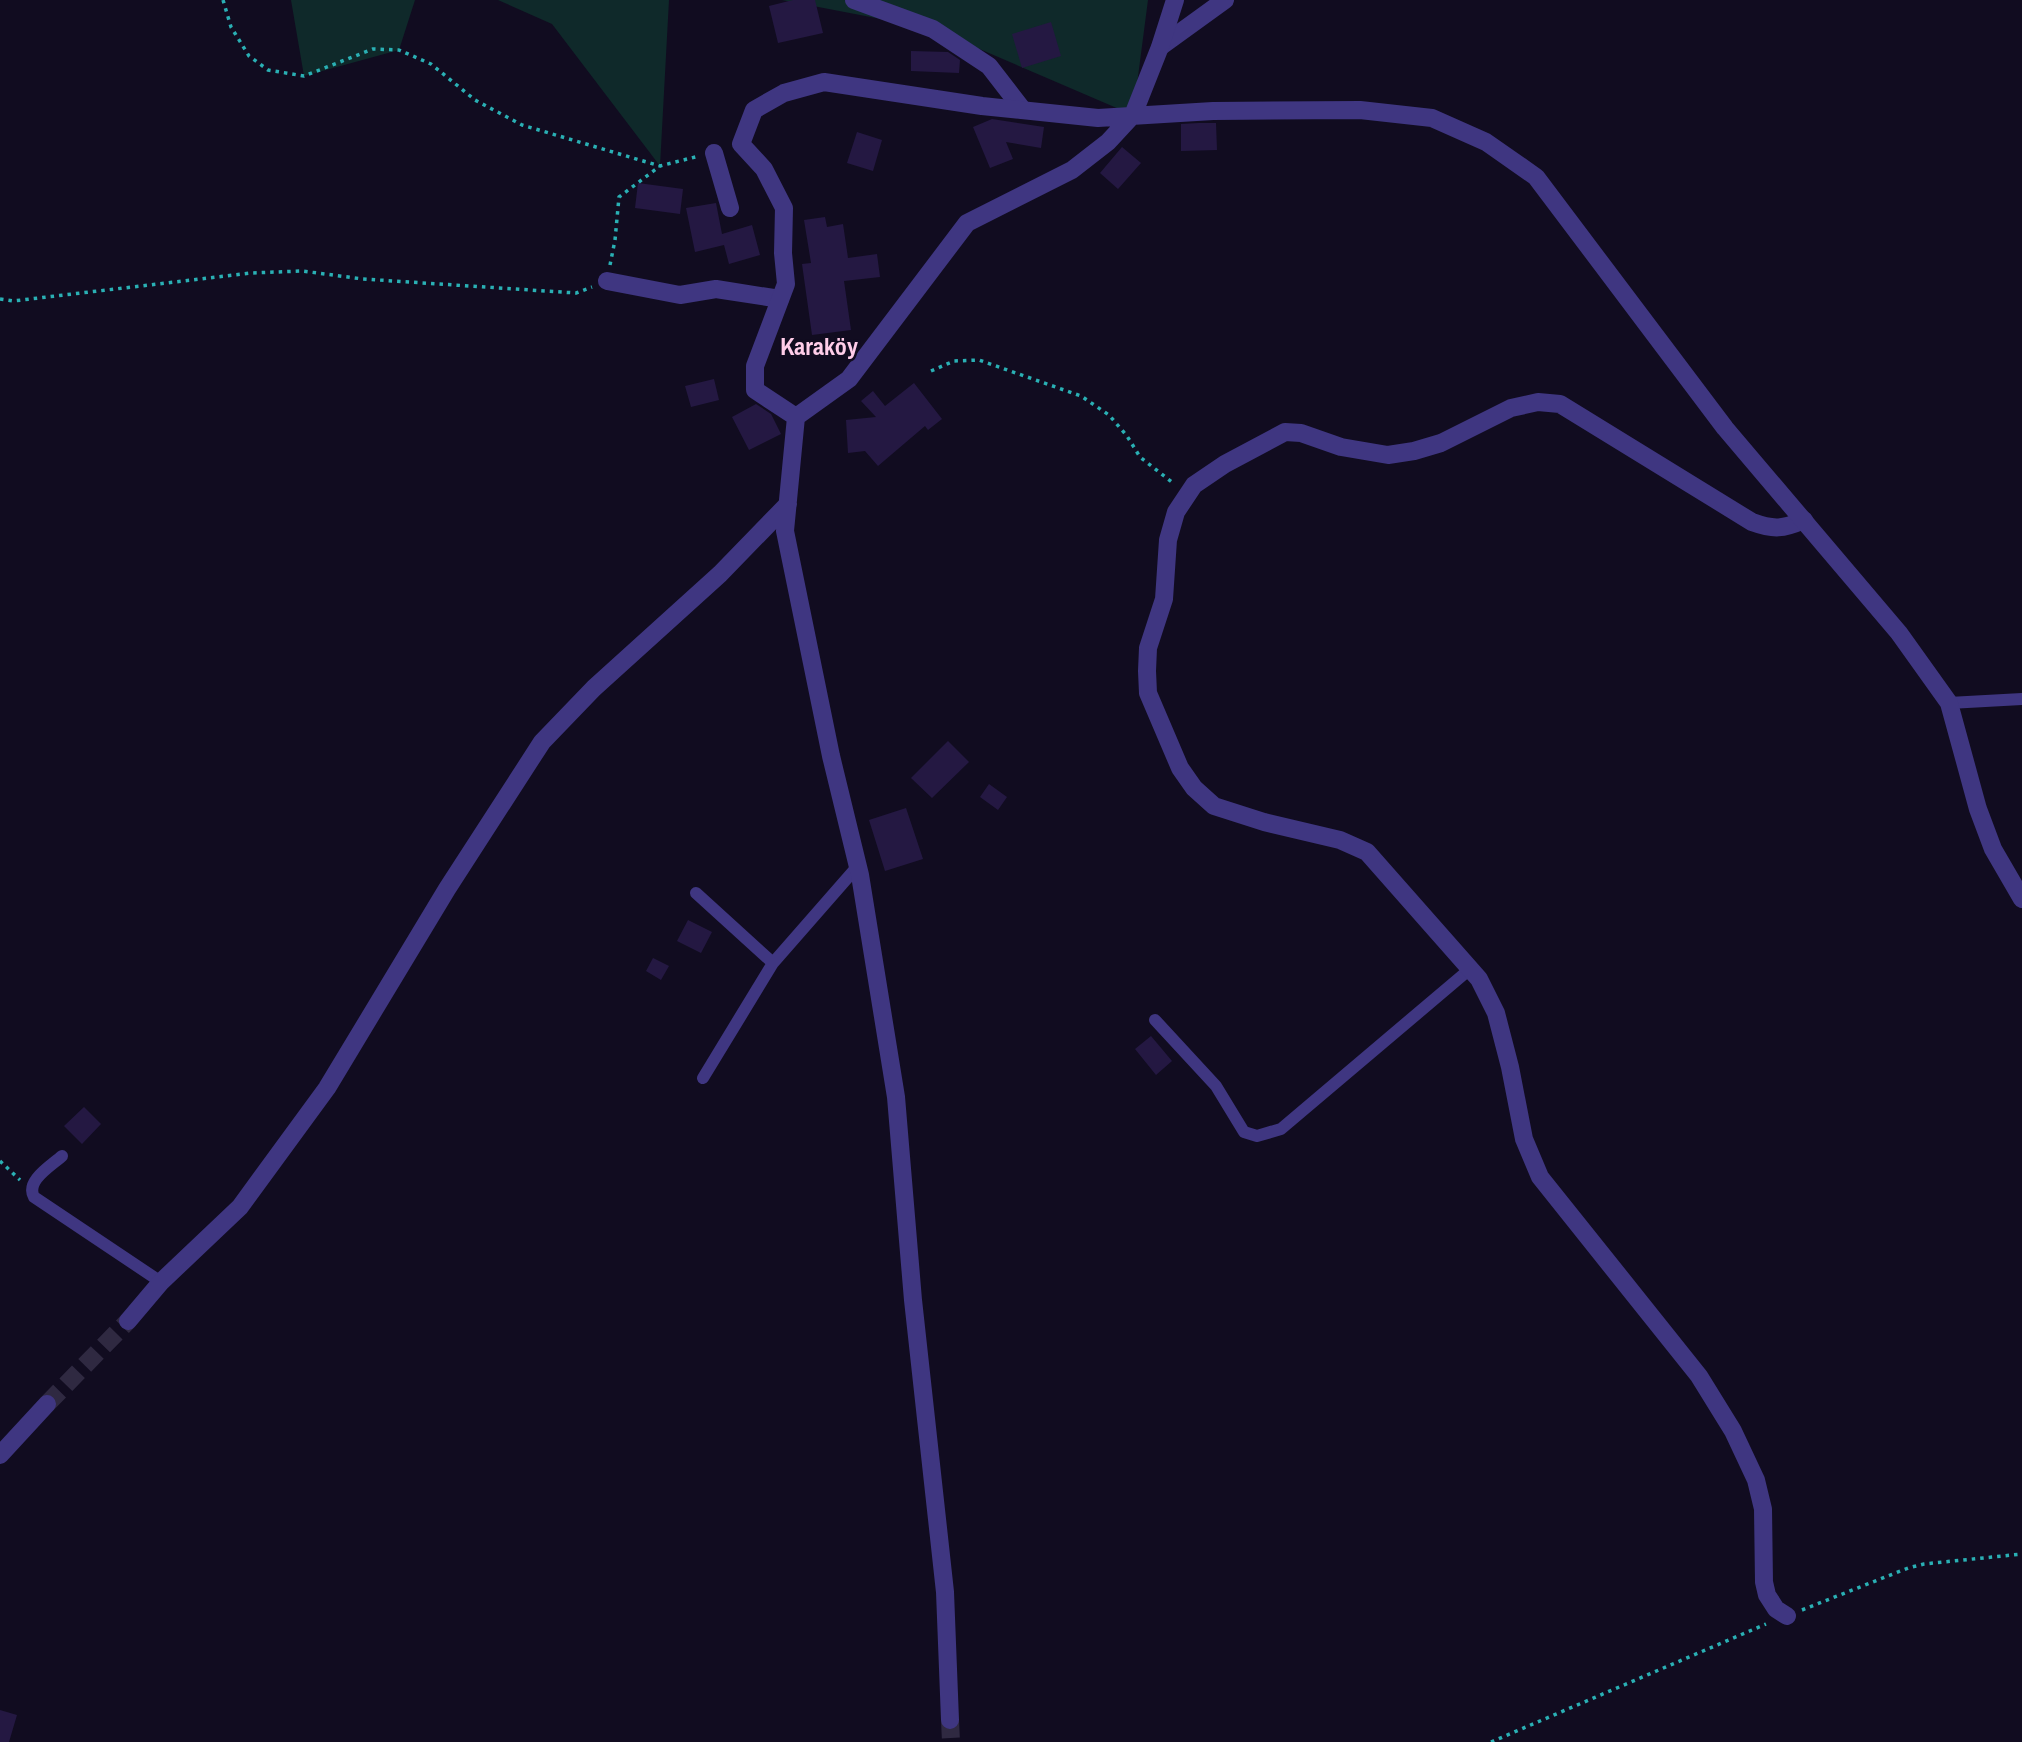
<svg xmlns="http://www.w3.org/2000/svg" width="2022" height="1742" font-family="'Archivo Narrow',sans-serif">
	<rect width="100%" height="100%" fill="#110c20"/>
	<path fill="#0f292a" d="M291 0H415L399 50 304 76Z
		M498 0H669L660 166 552 24Z
		M782 0H1148L1133 115 933 29Z"/>
	<path fill="#241842" d="M793 0H815L823 33 778 43 769 6Z
		M1051 22 1061 56 1022 68 1012 34Z
		M911 51 948 52 960 60 959 73 911 71Z
		M992 119 1044 127 1041 148 1006 142 1013 159 990 168 973 127Z
		M1199 123H1216L1217 150 1181 151V124Z
		M857 132 882 140 873 171 847 163Z
		M1122 147 1141 163 1118 189 1100 173Z
		M638 183 683 189 680 214 635 208Z
		M716 203 722 234 752 225 760 255 729 264 724 245 695 252 686 208Z
		M825 217 827 227 843 224 848 258 877 254 880 277 844 281 851 330 812 335 802 264 811 263 804 220Z
		M714 379 719 400 691 407 685 386Z
		M914 383 942 419 928 430 925 426 878 466 865 451 848 453 846 420 876 417 861 401 873 391 885 406Z
		M756 404 771 414 781 434 749 450 732 417Z
		M948 741 969 762 932 798 911 778Z
		M989 784 1007 797 998 810 980 797Z
		M906 808 923 859 885 871 869 820Z
		M688 920 712 932 701 953 677 941Z
		M653 958 669 966 661 980 646 971Z
		M1151 1036 1172 1061 1156 1075 1135 1049Z
		M84 1107 101 1124 82 1144 64 1126Z
		M0 1710 17 1715 9 1742H0Z"/>
	<g fill="none" stroke-linecap="round" stroke-linejoin="round">
		<path stroke="#2f2941" stroke-width="18" stroke-dasharray="18 9" stroke-linecap="butt" d="M47 1404 128 1321
			M950 1720 951 1742"/>
		<path stroke="#2ab0b4" stroke-width="3.5" stroke-dasharray="3.5 5" stroke-linecap="butt" d="M223 0 231 27 249 56 268 70 304 76 373 49 399 50 431 64 475 100 522 125 660 166
			M610 265 615 240 619 197 660 166 699 156
			M0 299 13 301 251 273 302 271 363 279 576 293 592 287
			M931 371 954 361 979 360 1081 396 1109 415 1127 436 1140 457 1173 483
			M0 1161 20 1180
			M1802 1610 1908 1568 1924 1564 2022 1554
			M1491 1742 1766 1624"/>
		<path stroke="#3f3681" stroke-width="12" d="M1949 703 2022 699
			M696 893 773 963
			M1155 1020 1216 1086 1244 1132 1257 1136 1281 1129 1470 969
			M703 1078 773 963 857 867
			M62 1156C51 1166 25 1181 34 1197L161 1282"/>
		<path stroke="#3f3681" stroke-width="18" d="M854 0 933 29 989 66 1023 110
			M1160 47 1225 0
			M714 153 730 208
			M607 281 680 295 716 289 780 299
			M1787 1616 1776 1609 1767 1595 1764 1582 1763 1509 1756 1480 1733 1431 1699 1376 1540 1177 1524 1139 1510 1067 1496 1013 1479 979 1367 852 1340 840 1264 822 1214 806 1194 788 1180 768 1148 693 1147 671 1148 648 1164 599 1168 540 1176 512 1194 485 1225 464 1285 432 1301 433 1341 447 1388 455 1414 451 1441 443 1511 408 1538 402 1560 404 1752 522C1774 530 1783 529 1804 520"/>
		<path stroke="#3f3681" stroke-width="18" d="M796 417 849 379 967 223 1072 170 1108 142 1133 115 1160 47 1175 0
			M128 1321 161 1282 240 1207 327 1088 447 889 542 742 594 688 720 574 788 504
			M0 1455 47 1404
			M950 1720 945 1592 913 1300 896 1097 860 875 831 756 785 531 796 417 755 390V366L786 284 783 253 784 208 764 169 741 144 754 110 784 93 824 82 982 106 1098 118 1213 111 1360 110 1432 118 1486 142 1536 177 1725 428 1899 633 1949 703 1978 809 1993 849 2022 899"/>
	</g>
	<g text-anchor="middle" stroke-width="5" stroke-linejoin="round" paint-order="stroke">
		<g font-size="24" font-weight="bold" fill="#ffcde9" stroke="#110c20">
			<text x="819" y="355">Karaköy</text>
		</g>
	</g>
</svg>
